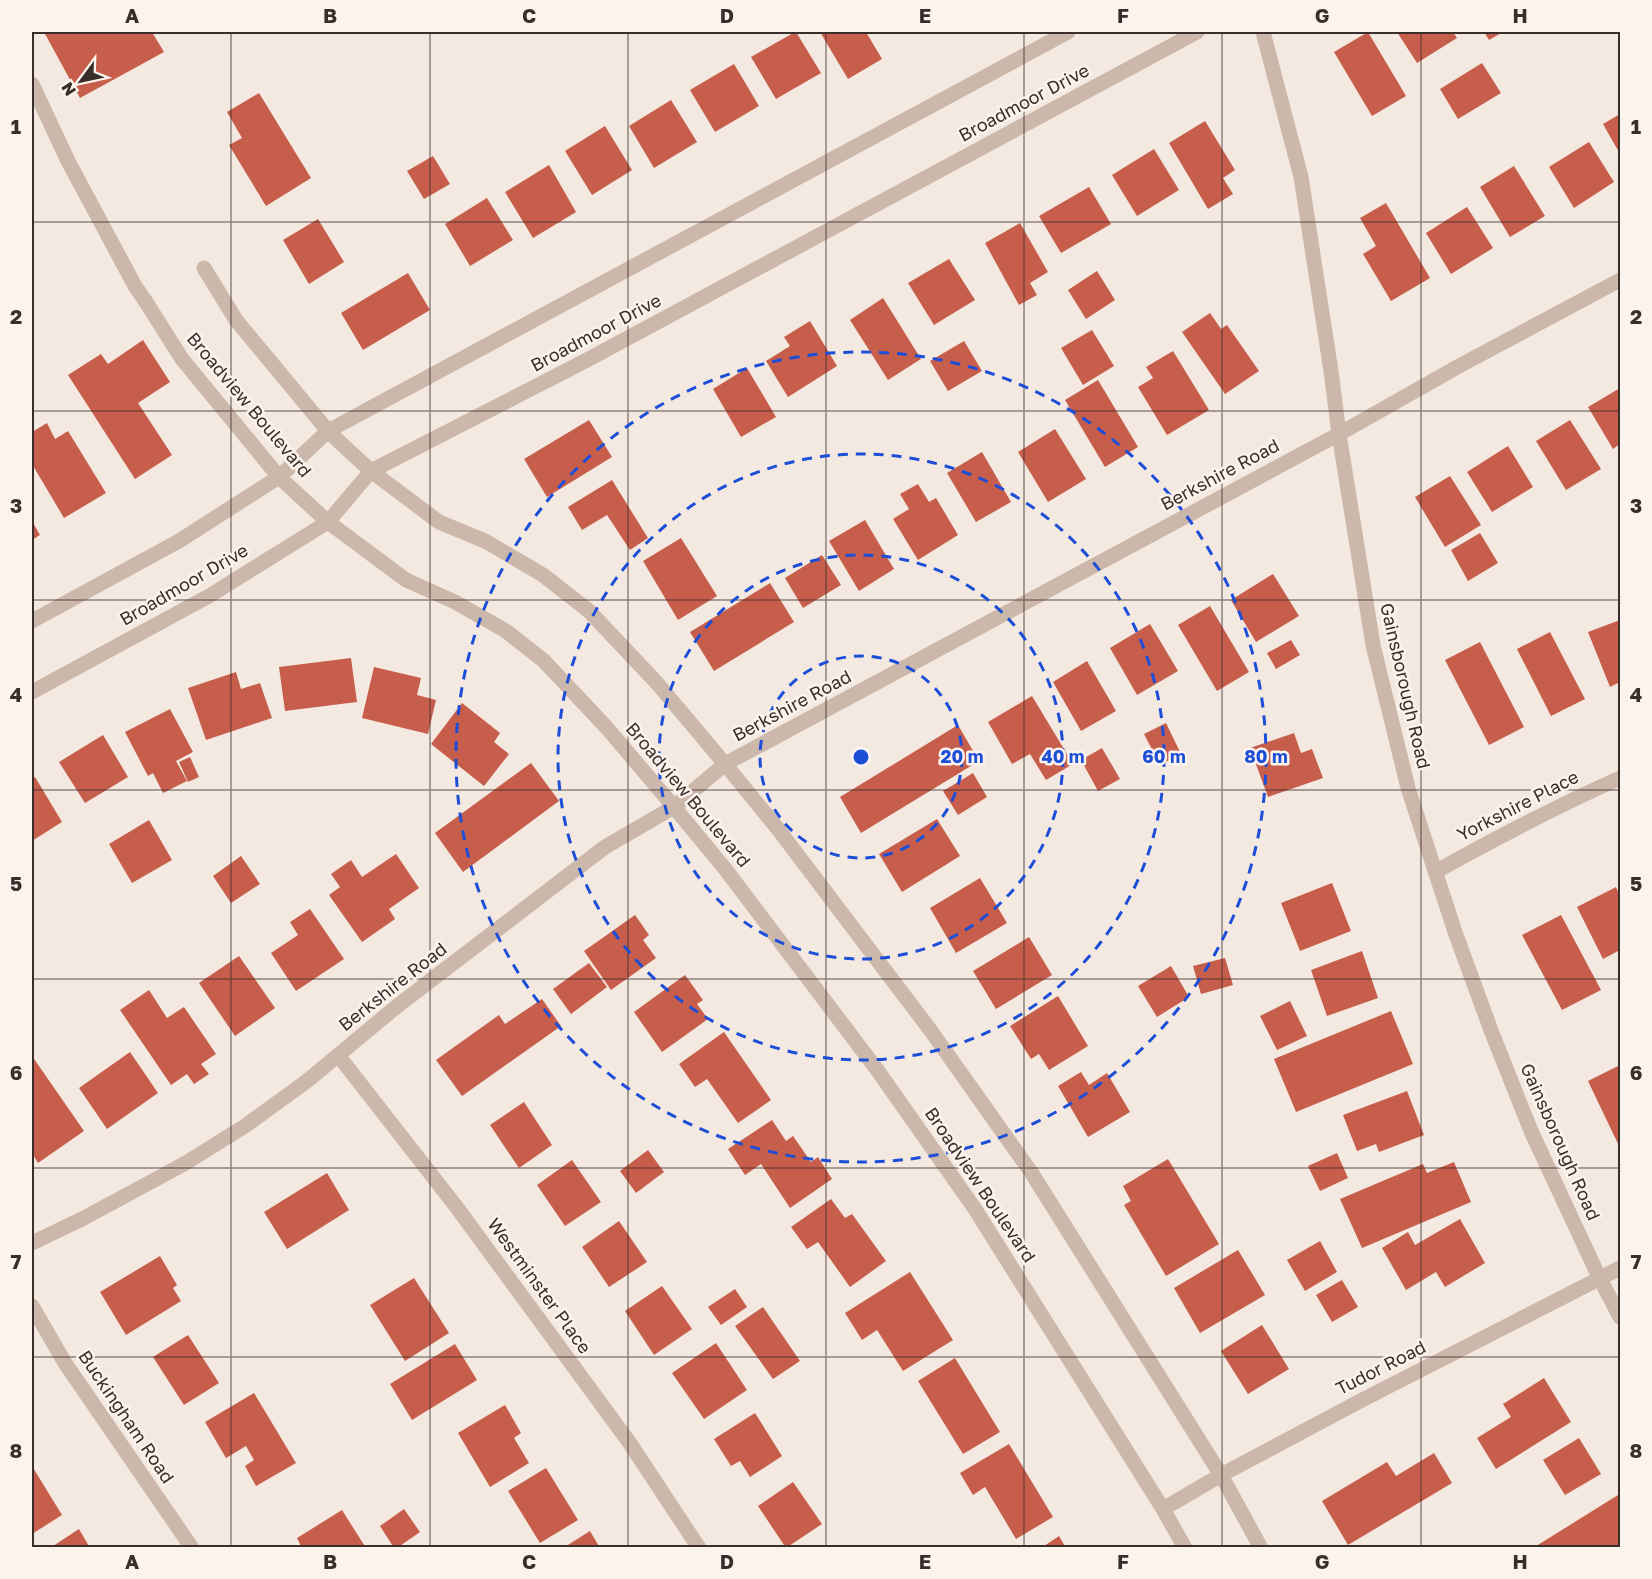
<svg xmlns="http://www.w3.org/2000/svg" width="1652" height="1579" font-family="'Golos Text',sans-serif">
	<rect width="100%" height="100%" fill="#f4e9e0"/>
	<path fill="#c75e4b" d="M44 32H152L164 52 80 98Z
		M795 32H796L821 73 776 99 751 57Z
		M820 32H866L882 59 848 79Z
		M1368 32 1406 96 1372 116 1334 52Z
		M1397 32H1453L1457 38 1417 63Z
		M1484 32H1503L1489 40Z
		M1482 63 1501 93 1458 119 1440 89Z
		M734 64 759 106 715 132 690 90Z
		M259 93 311 178 266 206 229 145 242 138 227 112Z
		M671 100 697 142 654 168 629 126Z
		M1620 114V154L1603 124Z
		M1205 121 1235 170 1223 178 1233 194 1208 209 1169 143Z
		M605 126 632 170 592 195 565 151Z
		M1589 142 1614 182 1574 208 1549 167Z
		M1154 149 1179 190 1137 216 1112 175Z
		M433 156 450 184 424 199 407 171Z
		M549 165 576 212 533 238 505 192Z
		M1514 166 1545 216 1510 237 1480 187Z
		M1089 187 1111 224 1061 253 1039 216Z
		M487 198 513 240 470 266 445 224Z
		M1386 203 1430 278 1391 301 1363 254 1376 246 1360 218Z
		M1467 207 1493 248 1451 274 1426 233Z
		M318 219 344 262 309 284 283 240Z
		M1020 223 1048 272 1030 283 1037 295 1019 305 985 243Z
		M949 259 975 300 934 325 908 283Z
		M1097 271 1115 300 1086 319 1068 290Z
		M408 273 430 310 363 350 341 313Z
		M883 298 921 359 888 380 850 320Z
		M1210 313 1221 329 1227 325 1259 371 1225 394 1182 332Z
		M810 321 837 366 788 397 766 361 790 346 784 337Z
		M1092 330 1114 366 1083 385 1061 348Z
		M143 340 170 382 138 403 172 455 135 479 68 375 101 354 108 364Z
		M964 341 982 371 948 391 930 361Z
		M1173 351 1209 410 1167 435 1138 387 1153 378 1146 367Z
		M747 368 776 417 741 437 713 389Z
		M1098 380 1138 447 1105 467 1065 400Z
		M1620 388V444L1613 449 1588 407Z
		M589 420 612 457 547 497 524 459Z
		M1570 420 1601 469 1566 490 1536 441Z
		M47 423 55 439 68 431 106 493 64 518 32 464V432Z
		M1055 429 1086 479 1048 502 1018 452Z
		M1508 446 1533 487 1492 512 1467 472Z
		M982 452 1011 502 976 522 947 473Z
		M1450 476 1481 525 1445 547 1415 497Z
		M612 480 648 538 630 550 607 515 582 530 568 507Z
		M918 484 929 502 936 498 958 535 918 560 893 519 909 509 900 494Z
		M865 520 894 569 859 591 829 541Z
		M32 521 40 535 32 540Z
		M1480 533 1498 563 1468 581 1451 550Z
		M681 538 717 596 678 620 643 561Z
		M822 555 841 585 803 608 785 578Z
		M1273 574 1299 616 1256 642 1231 600Z
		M770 583 794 622 714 671 690 632Z
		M1210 606 1249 672 1217 691 1178 625Z
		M1620 620V682L1610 687 1588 632Z
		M1150 624 1178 671 1137 695 1110 648Z
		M1550 632 1585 699 1551 716 1517 649Z
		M1291 640 1300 655 1276 669 1267 653Z
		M1480 642 1524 727 1489 745 1445 660Z
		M351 658 357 702 285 711 279 667Z
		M1087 661 1116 711 1081 731 1053 682Z
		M374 667 421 678 417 695 436 700 428 734 362 718Z
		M236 672 241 689 260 683 272 718 206 740 188 688Z
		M1032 696 1073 764 1046 780 1030 754 1012 764 988 722Z
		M462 703 500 733 494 742 509 754 484 786 431 744Z
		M170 709 193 752 176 761 187 781 163 793 153 773 148 776 125 732Z
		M1166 723 1181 754 1160 765 1144 734Z
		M958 725 979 761 861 833 840 797Z
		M1294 733 1301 753 1312 749 1323 778 1268 797 1250 748Z
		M103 735 128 777 85 803 59 762Z
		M1102 748 1120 779 1098 791 1081 760Z
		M190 757 199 777 188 782 179 762Z
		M531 763 559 801 463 872 435 833Z
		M973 773 987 797 958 815 943 791Z
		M35 777 62 822 32 841V779Z
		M937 819 960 856 902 892 879 854Z
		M149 820 172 860 132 883 109 844Z
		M396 854 419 888 389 909 395 919 362 942 329 895 340 887 331 874 351 860 362 877Z
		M241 856 260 884 231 903 213 876Z
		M980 878 1007 923 956 953 930 908Z
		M1332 883 1351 931 1300 951 1281 903Z
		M1616 887 1620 896V950L1603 959 1577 907Z
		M310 909 344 959 296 991 271 953 298 935 290 922Z
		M635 915 649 935 643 940 656 958 611 990 584 951Z
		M1561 915 1601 990 1562 1010 1522 935Z
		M1029 937 1052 975 996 1009 973 971Z
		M1362 951 1378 998 1327 1016 1311 970Z
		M239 956 275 1008 235 1036 199 983Z
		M1225 958 1233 985 1201 994 1193 966Z
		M589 963 607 987 571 1014 553 989Z
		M1171 966 1189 997 1157 1017 1138 986Z
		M685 975 703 1000 697 1004 708 1019 662 1052 634 1012Z
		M149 990 167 1018 184 1007 216 1054 201 1064 209 1074 194 1084 187 1074 171 1085 120 1010Z
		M1058 996 1088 1046 1049 1070 1039 1054 1031 1059 1010 1026Z
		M542 999 561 1026 462 1096 436 1060 499 1015 505 1024Z
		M1290 1001 1307 1036 1277 1050 1260 1016Z
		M1391 1011 1413 1064 1296 1112 1274 1059Z
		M724 1032 771 1100 738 1123 707 1079 695 1087 679 1064Z
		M130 1052 158 1093 107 1129 79 1088Z
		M32 1056 84 1131 38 1163 32 1153Z
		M1620 1065V1148L1588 1081Z
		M1081 1072 1089 1085 1107 1073 1130 1112 1088 1137 1058 1086Z
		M1407 1091 1424 1135 1379 1152 1376 1144 1357 1151 1343 1115Z
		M524 1102 552 1145 519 1168 490 1125Z
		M772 1120 786 1141 793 1136 811 1162 818 1157 832 1179 790 1208 761 1164 745 1175 728 1149Z
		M648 1150 664 1172 636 1193 620 1171Z
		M1337 1153 1348 1178 1320 1191 1308 1166Z
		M1168 1159 1219 1244 1166 1276 1124 1205 1131 1201 1123 1186Z
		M572 1160 601 1202 565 1226 537 1185Z
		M1454 1162 1471 1202 1362 1248 1340 1199 1423 1164 1427 1173Z
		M327 1173 349 1210 287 1249 264 1212Z
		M831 1199 845 1218 852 1214 886 1261 850 1287 818 1242 807 1249 791 1227Z
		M1460 1219 1485 1263 1445 1287 1436 1272 1406 1290 1382 1248 1408 1232 1415 1245Z
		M619 1221 647 1262 609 1287 582 1247Z
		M1320 1241 1337 1272 1305 1291 1287 1260Z
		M1238 1250 1265 1295 1200 1333 1174 1288Z
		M160 1256 177 1285 173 1288 181 1301 126 1335 100 1292Z
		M910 1272 953 1340 903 1371 877 1330 862 1340 845 1313Z
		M414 1278 449 1333 405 1361 370 1305Z
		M1342 1280 1358 1307 1332 1322 1316 1295Z
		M662 1286 692 1329 654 1355 625 1311Z
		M735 1289 747 1307 721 1325 708 1307Z
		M763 1307 800 1361 773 1379 735 1326Z
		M1262 1325 1289 1369 1248 1394 1221 1351Z
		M188 1335 219 1383 184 1405 153 1357Z
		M716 1343 747 1390 704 1419 672 1373Z
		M455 1344 477 1380 412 1420 390 1384Z
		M955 1358 1000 1432 963 1454 918 1381Z
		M1544 1378 1571 1422 1496 1469 1477 1438 1511 1417 1503 1404Z
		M254 1393 296 1463 256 1486 245 1466 254 1460 246 1446 226 1458 205 1422Z
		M505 1405 521 1433 514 1438 529 1463 490 1487 458 1433Z
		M755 1413 782 1456 750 1477 740 1461 731 1466 714 1439Z
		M1579 1438 1601 1474 1565 1495 1543 1460Z
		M1009 1444 1053 1517 1016 1539 985 1487 973 1495 960 1473Z
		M1434 1453 1452 1483 1348 1545 1322 1501 1387 1462 1396 1476Z
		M32 1466 62 1515 32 1534Z
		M546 1468 578 1520 540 1543 508 1491Z
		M793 1482 822 1524 786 1548 758 1506Z
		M1618 1495 1620 1499V1548H1533Z
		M404 1509 420 1532 397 1548H394L380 1526Z
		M342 1510 366 1548H302L297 1538Z
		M79 1529 90 1548H50Z
		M590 1531 600 1548H563Z
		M1059 1536 1066 1548H1041Z"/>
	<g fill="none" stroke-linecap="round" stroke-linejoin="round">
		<path stroke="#ccb8ab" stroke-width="15" d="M32 84 68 161 135 286 146 302"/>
		<path stroke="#ccb8ab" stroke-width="15" d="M1263 32 1301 177 1331 371 1339 434 1373 645 1408 788 1455 932 1492 1033 1531 1131 1599 1277 1620 1317
			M204 268 236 320 328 431 347 449 371 471 439 522 485 541 543 575 589 611 657 683 725 764 778 829 931 1031 1031 1172 1221 1475 1261 1548
			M146 302 182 359 279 477 328 522 406 580 455 602 506 631 544 661 607 728 674 807 726 870 878 1071 975 1209 1163 1509 1185 1548
			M32 621 179 541 279 477 328 431 1068 32
			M32 692 209 596 328 522 371 471 587 360 1197 32
			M1435 872C1496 838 1557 806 1620 778
			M338 1055 458 1209 629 1442 699 1548
			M32 1243 84 1218 184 1164 245 1126 307 1081 396 1007 605 847 674 807 725 764 1339 434 1459 366 1620 280
			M32 1306 65 1363 192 1548
			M1163 1509 1221 1475 1364 1399 1620 1268"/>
	</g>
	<path fill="none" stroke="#3a2e2b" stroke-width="1.5" stroke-opacity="0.55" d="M231 32V1548M430 32V1548M628 32V1548M826 32V1548M1024 32V1548M1222 32V1548M1421 32V1548M32 222H1620M32 411H1620M32 600H1620M32 790H1620M32 979H1620M32 1168H1620M32 1357H1620"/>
	<g fill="none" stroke="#1d4ed8" stroke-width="3" stroke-dasharray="10 8">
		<circle cx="861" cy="757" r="101"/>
		<circle cx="861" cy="757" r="202"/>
		<circle cx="861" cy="757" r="303"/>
		<circle cx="861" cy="757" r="405"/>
	</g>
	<g text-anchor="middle" stroke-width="5" stroke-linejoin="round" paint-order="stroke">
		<g font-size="18" fill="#3a2e2b" stroke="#fbf3ed">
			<text transform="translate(1024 103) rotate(-28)" y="6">Broadmoor Drive</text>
			<text transform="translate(596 333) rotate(-28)" y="6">Broadmoor Drive</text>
			<text transform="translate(249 405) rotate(50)" y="6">Broadview Boulevard</text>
			<text transform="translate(1220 475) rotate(-28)" y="6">Berkshire Road</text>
			<text transform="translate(184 585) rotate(-30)" y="6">Broadmoor Drive</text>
			<text transform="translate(1405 686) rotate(77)" y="6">Gainsborough Road</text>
			<text transform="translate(792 706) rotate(-28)" y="6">Berkshire Road</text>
			<text transform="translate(688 795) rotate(50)" y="6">Broadview Boulevard</text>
			<text transform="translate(1518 806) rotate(-27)" y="6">Yorkshire Place</text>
			<text transform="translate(393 987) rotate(-38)" y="6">Berkshire Road</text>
			<text transform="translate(1560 1142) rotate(66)" y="6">Gainsborough Road</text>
			<text transform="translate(980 1185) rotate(56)" y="6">Broadview Boulevard</text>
			<text transform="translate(539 1286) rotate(54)" y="6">Westminster Place</text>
			<text transform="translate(1381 1368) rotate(-27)" y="6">Tudor Road</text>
			<text transform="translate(126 1417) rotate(56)" y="6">Buckingham Road</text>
		</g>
	</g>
	<circle cx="861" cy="757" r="9" fill="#1d4ed8" stroke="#fbf3ed" stroke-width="3"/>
	<g font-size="18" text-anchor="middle" font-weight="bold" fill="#1d4ed8" stroke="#fbf3ed" stroke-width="5" stroke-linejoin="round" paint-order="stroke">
		<text x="962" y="763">20 m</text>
		<text x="1063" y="763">40 m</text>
		<text x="1164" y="763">60 m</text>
		<text x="1266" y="763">80 m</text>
	</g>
	<rect width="1652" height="1579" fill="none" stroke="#fbf3ed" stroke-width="66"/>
	<g transform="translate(81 81) rotate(237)" stroke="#fbf3ed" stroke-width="4.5" paint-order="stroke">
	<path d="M0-4.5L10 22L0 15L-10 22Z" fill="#3a2e2b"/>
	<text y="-9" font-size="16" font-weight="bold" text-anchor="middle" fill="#3a2e2b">N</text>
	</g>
	<rect x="33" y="33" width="1586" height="1513" fill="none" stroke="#3a2e2b" stroke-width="2"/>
	<g font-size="20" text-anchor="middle" font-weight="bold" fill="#3a2e2b">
		<text x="132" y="23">A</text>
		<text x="330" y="23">B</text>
		<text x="529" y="23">C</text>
		<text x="727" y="23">D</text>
		<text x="925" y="23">E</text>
		<text x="1123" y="23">F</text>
		<text x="1322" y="23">G</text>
		<text x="1520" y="23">H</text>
		<text x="16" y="134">1</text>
		<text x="1636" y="134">1</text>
		<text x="16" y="324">2</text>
		<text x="1636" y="324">2</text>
		<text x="16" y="513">3</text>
		<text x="1636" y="513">3</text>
		<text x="16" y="702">4</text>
		<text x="1636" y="702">4</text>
		<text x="16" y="891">5</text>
		<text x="1636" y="891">5</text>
		<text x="16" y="1080">6</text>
		<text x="1636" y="1080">6</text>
		<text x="16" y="1269">7</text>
		<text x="1636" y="1269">7</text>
		<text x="16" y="1458">8</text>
		<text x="1636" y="1458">8</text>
		<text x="132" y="1569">A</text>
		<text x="330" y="1569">B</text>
		<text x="529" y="1569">C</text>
		<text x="727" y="1569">D</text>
		<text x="925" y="1569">E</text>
		<text x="1123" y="1569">F</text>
		<text x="1322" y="1569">G</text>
		<text x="1520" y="1569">H</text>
	</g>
</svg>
